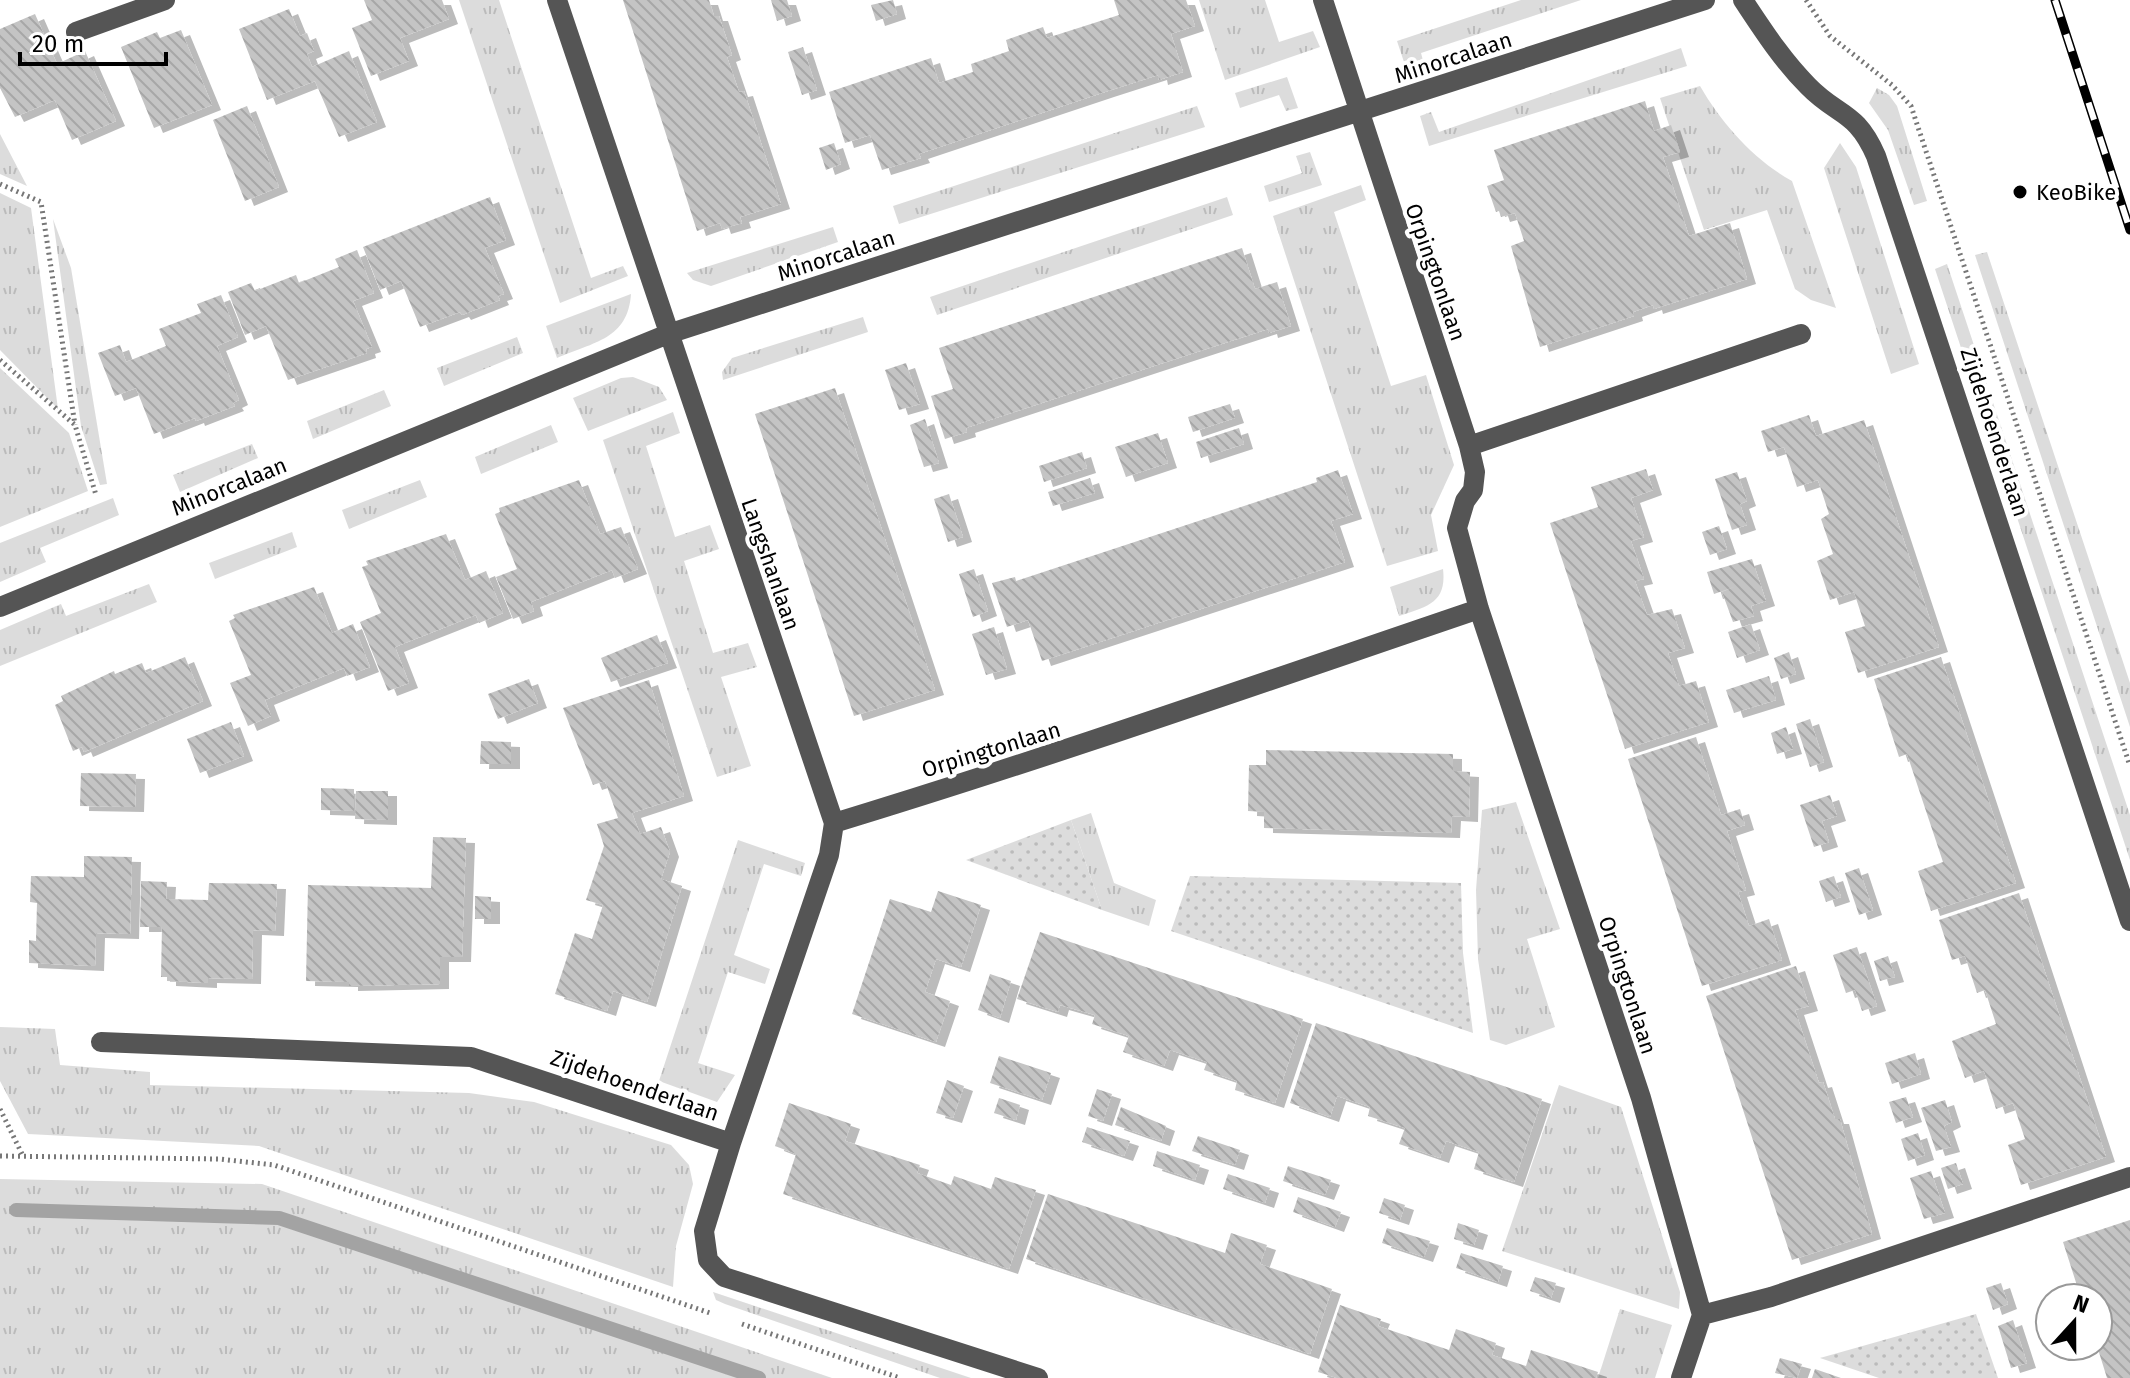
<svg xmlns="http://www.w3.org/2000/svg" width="2130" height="1378" font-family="'Fira Sans',sans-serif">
	<defs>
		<pattern id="grass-tufts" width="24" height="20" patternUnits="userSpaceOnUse" patternTransform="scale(2)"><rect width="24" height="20" fill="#dcdcdc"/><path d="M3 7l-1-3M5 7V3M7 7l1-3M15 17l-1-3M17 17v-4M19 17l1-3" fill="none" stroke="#bbb"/></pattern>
		<pattern id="park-dots" width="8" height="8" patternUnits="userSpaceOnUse" patternTransform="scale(2)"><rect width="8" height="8" fill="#dcdcdc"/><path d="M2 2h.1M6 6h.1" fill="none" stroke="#bbb" stroke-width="1.8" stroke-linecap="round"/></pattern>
		<pattern id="building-back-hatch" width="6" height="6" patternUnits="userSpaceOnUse" patternTransform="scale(2)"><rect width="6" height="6" fill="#c4c4c4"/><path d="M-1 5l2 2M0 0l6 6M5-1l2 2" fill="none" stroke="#a7a7a7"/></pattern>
		<filter id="shadow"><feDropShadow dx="9" dy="5" stdDeviation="0" flood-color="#0004"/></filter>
	</defs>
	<rect width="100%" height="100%" fill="#fff"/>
	<path fill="url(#grass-tufts)" d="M459 0H499L591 278 623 266 628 276 560 303Z
		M1199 0H1265L1279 42 1313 31 1320 47 1225 80Z
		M1521 0H1581L1421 53 1425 68 1408 74 1397 41Z
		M1681 48 1687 66 1429 146 1420 116 1431 112 1439 132Z
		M1287 77 1298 108 1286 111 1279 95 1240 108 1235 93Z
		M1700 86C1722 124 1754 160 1792 181L1836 308 1811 300 1795 289 1767 210 1704 230 1660 98Z
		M1877 88 1889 95 1897 106 1927 201 1914 205 1888 130 1869 103Z
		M1197 106 1205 127 899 224 893 206Z
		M0 134 27 186 0 174Z
		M1840 143 1856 167 1919 364 1891 374 1824 168Z
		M1310 152 1322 185 1269 202 1264 186 1302 173 1296 156Z
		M1361 185 1366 200 1334 212 1391 386 1426 375 1454 465 1431 515 1438 551 1387 566 1273 216Z
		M0 193 31 208 58 409 0 350Z
		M1227 197 1233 215 937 315 930 297Z
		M53 219 71 268 107 484 100 485 81 426Z
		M833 227 838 242 711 286 693 280 687 273Z
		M1987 252 2130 683V727L1975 255Z
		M1947 264 2130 815V860L1935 269Z
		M631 294C628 339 594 342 557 358L546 326Z
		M863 317 868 332 723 380 722 372 732 358Z
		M517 337 523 353 444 386 437 368Z
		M0 368 69 433 88 491 0 527Z
		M633 377 659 387 667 400 588 431 573 398 621 378Z
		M384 390 391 406 313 439 307 421Z
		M673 412 680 433 646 446 675 537 710 525 719 549 684 561 713 653 748 643 757 667 721 677 751 766 717 777 603 440Z
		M551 425 558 442 481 474 475 457Z
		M252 444 258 458 180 492 173 475Z
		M420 480 427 497 349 529 342 510Z
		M113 498 119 515 40 548 46 562 0 582V543Z
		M292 532 297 547 215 579 209 563Z
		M1443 569C1447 603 1427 607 1399 616L1390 587Z
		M149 584 157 602 0 666V630L61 604 66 616Z
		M1516 802 1560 929 1527 939 1555 1027 1506 1045 1490 1040 1478 959 1476 890 1482 810Z
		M1091 813 1114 883 1156 900 1149 926 1102 910 1071 820Z
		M738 840 805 863 801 876 764 864 734 955 770 969 765 984 728 972 698 1063 735 1075 717 1102 659 1081Z
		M0 1027 55 1029 60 1065 150 1072V1085L469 1093 534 1102 671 1145 689 1165 693 1184 676 1246 673 1287 259 1146 28 1134 0 1081Z
		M1559 1085 1621 1107 1680 1292 1679 1309 1502 1251Z
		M0 1179 262 1184 832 1378H0Z
		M713 1292 971 1378H940L725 1304 716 1300Z
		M1620 1309 1672 1325 1655 1378H1598Z"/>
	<path fill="url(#park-dots)" d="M1071 820 1102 910 966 860Z
		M1190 876 1461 883 1463 953 1473 1033 1171 931Z
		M1976 1314 1998 1378H1879L1820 1358Z"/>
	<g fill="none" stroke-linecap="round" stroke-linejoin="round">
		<path stroke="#a3a3a3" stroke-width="14" d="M16 1210 279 1218 759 1378"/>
	</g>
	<path fill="url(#building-back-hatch)" filter="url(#shadow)" d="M364 0H442L449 19 400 38 409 61 371 76 352 28 372 20Z
		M623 0H709L714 16H719L732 55 727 57 739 92 744 91 781 204 740 217 742 223 722 229 720 223 697 231Z
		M771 0H787L792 16 777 21Z
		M893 0 897 14 876 21 871 5Z
		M1114 0H1186L1195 26 1171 34 1183 72 1159 80 1158 75 1105 92 919 154 921 158 882 170 870 135 845 143 829 92 931 58 939 83 973 72 971 64 1009 51 1006 40 1043 27 1047 38 1119 15Z
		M289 9 300 36 307 33 314 51 307 54 312 67 349 51 377 122 339 137 315 81 267 100 239 29Z
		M35 14 57 64 85 51 116 121 72 140 55 100 15 117 0 88V29Z
		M181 30 212 105 154 128 121 47 157 32 160 38Z
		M803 47 817 90 802 95 788 52Z
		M1645 101 1654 131 1671 125 1680 152 1663 157 1689 236 1730 223 1747 279 1654 309 1653 305 1633 312 1634 316 1540 347 1511 246 1524 241 1515 213 1501 217 1499 211 1496 212 1487 186 1504 180 1494 150Z
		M247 106 279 187 245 201 213 120Z
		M834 143 841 164 826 170 819 148Z
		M490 197 506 240 485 248 504 294 498 296 500 300 462 315 460 312 420 327 401 281 380 290 363 247Z
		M1242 248 1255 289 1277 282 1291 326 1269 333 1268 329 1154 366 966 428 967 432 945 439 931 396 953 389 939 348Z
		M357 250 374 293 353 301 372 347 366 349 367 353 288 380 266 326 245 335 228 292 251 283 255 291 296 275 299 283 339 267 335 259Z
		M221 295 238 337 217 346 239 400 233 403 235 406 196 421 195 418 154 434 136 388 115 396 98 353 120 345 126 362 166 346 159 329 201 313 197 304Z
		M906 363 920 404 899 410 885 370Z
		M835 388 935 690 854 716 755 414Z
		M1230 404 1235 418 1193 432 1188 417Z
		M1809 415 1816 436 1864 420 1939 647 1858 673 1845 632 1865 626 1854 592 1830 600 1817 561 1833 554 1821 519 1829 514 1818 480 1797 487 1784 447 1768 452 1761 431Z
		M925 419 939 463 924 467 910 425Z
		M1239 428 1244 444 1201 458 1196 442Z
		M1158 433 1168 463 1126 477 1115 447Z
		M1082 452 1087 468 1044 482 1039 466Z
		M1646 469 1653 490 1631 498 1644 537 1631 541 1644 579 1635 581 1647 615 1672 609 1685 648 1668 653 1679 686 1696 681 1709 722 1625 749 1550 523 1598 507 1591 487Z
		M1338 470 1353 514 1331 521 1345 562 1042 661 1028 620 1007 627 992 583 1015 577 1016 581 1241 507 1317 482 1316 478Z
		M1737 472 1747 501 1740 504 1747 525 1732 530 1715 479Z
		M1090 478 1095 493 1053 506 1048 492Z
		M579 480 600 534 621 527 638 569 615 578 612 570 531 602 534 611 513 619 496 577 517 569 495 514 500 512 499 508Z
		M949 494 963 537 948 542 934 499Z
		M1719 526 1727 549 1710 555 1702 532Z
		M446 534 465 580 486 571 503 613 479 623 476 615 395 647 409 683 388 691 360 622 381 613 362 567 368 565 366 561Z
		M1752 559 1766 601 1751 606 1754 616 1733 622 1722 592 1734 587 1714 594 1707 572Z
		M974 569 988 611 973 617 959 574Z
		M314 587 332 633 353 624 370 667 347 676 344 668 265 700 271 716 248 726 230 683 251 675 229 621 235 618 233 615Z
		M1751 624 1760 650 1737 658 1728 632Z
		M994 627 1007 669 986 675 972 634Z
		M657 635 668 663 611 682 601 658Z
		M1789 652 1796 674 1781 679 1774 658Z
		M185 657 203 701 84 752 82 747 73 751 55 705 63 701 61 696 114 671 115 674 142 663 146 673Z
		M1941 657 2016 883 1931 911 1918 871 1943 862 1907 754 1899 757 1874 679Z
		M1769 676 1776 700 1734 713 1726 690Z
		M529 679 538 703 498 719 488 694Z
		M649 680 684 796 632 813 640 834 661 827 670 852 661 879 682 886 647 1002 613 991 607 1011 555 994 575 933 592 939 603 905 586 900 604 846 597 824 618 818 605 781 593 785 563 708Z
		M1810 719 1824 762 1810 767 1796 724Z
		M231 722 244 756 200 773 187 739Z
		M1786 727 1793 749 1777 754 1771 733Z
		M1696 737 1721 815 1740 809 1745 825 1727 831 1746 890 1738 892 1749 926 1769 919 1782 960 1702 986 1628 759Z
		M481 741 511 742V764H480Z
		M1266 750 1453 754V771L1470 772 1469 817 1452 816 1451 833 1264 828V812L1248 811 1249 765H1266Z
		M81 773 136 774 135 807 80 806Z
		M321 788 354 789V811L321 810Z
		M356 791H388V820L355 819Z
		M1830 795 1837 816 1822 821 1829 842 1814 847 1800 805Z
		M433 837 466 838 462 957H440V984L349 986V982L306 981 308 885 431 888Z
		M84 856 132 857 130 934 96 933 95 966 29 963V940L36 941 37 903 30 902 31 876 84 877Z
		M1859 868 1873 910 1859 915 1845 873Z
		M1834 876 1841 897 1826 902 1819 881Z
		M141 881 167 882 166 899 208 900 209 883 277 884 275 931 253 930 252 979 208 978V983L167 981V977H161L162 927H140Z
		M938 891 981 905 961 967 936 959 925 992 950 1001 936 1042 852 1014 890 899 931 912Z
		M2019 893 2106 1157 2021 1185 2008 1145 2025 1139 2013 1103 1996 1109 1984 1071 1965 1078 1952 1041 1996 1024 1985 990 1977 993 1965 956 1952 960 1939 920Z
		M475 896 491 897V919H475Z
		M1040 932 1303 1019 1275 1103 1235 1090 1237 1081 1204 1070 1207 1062 1170 1050 1164 1066 1123 1052 1129 1036 1092 1024 1095 1015 1060 1005 1058 1012 1017 999Z
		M1857 947 1877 1006 1862 1011 1855 990 1846 993 1833 955Z
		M1888 956 1895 977 1880 981 1874 961Z
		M1796 966 1809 1006 1795 1010 1819 1083 1823 1082 1835 1119H1840L1872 1234 1792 1260 1706 996Z
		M990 974 1011 981 1000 1018 978 1010Z
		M1316 1023 1542 1099 1514 1182 1474 1169 1479 1152 1446 1141 1440 1158 1399 1144 1405 1128 1368 1116 1370 1107 1337 1096 1330 1117 1290 1103Z
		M1915 1053 1921 1074 1892 1084 1885 1063Z
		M999 1056 1051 1073 1042 1100 990 1083Z
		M947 1080 964 1086 953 1118 936 1113Z
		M1097 1089 1112 1094 1103 1121 1088 1116Z
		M1906 1097 1913 1117 1896 1123 1889 1102Z
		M999 1098 1020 1105 1016 1120 994 1113Z
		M1945 1100 1952 1122 1944 1126 1951 1147 1936 1151 1921 1108Z
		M789 1103 851 1124 845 1141 920 1165 917 1173 951 1185 954 1176 991 1189 995 1177 1036 1190 1009 1269 783 1194 796 1154 775 1146Z
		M1121 1107 1166 1126 1161 1141 1115 1125Z
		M1087 1127 1130 1141 1124 1156 1082 1142Z
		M1918 1133 1925 1155 1908 1161 1901 1139Z
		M1198 1136 1240 1150 1235 1165 1192 1151Z
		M1157 1151 1200 1165 1195 1180 1153 1166Z
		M1956 1163 1963 1184 1948 1189 1941 1168Z
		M1288 1166 1331 1180 1325 1195 1283 1181Z
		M1931 1171 1945 1213 1924 1219 1910 1178Z
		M1228 1174 1270 1188 1265 1203 1223 1189Z
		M1048 1194 1225 1253 1231 1233 1267 1245 1260 1264 1332 1289 1310 1354 1026 1259Z
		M1298 1197 1341 1212 1335 1227 1293 1212Z
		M1384 1198 1405 1205 1400 1220 1379 1213Z
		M2130 1220V1378H2107L2097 1346 2098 1298H2081L2063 1242Z
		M1458 1223 1479 1230 1474 1245 1454 1239Z
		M1387 1228 1430 1241 1424 1257 1382 1243Z
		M1461 1253 1503 1266 1498 1282 1456 1268Z
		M1535 1277 1556 1283 1551 1298 1530 1291Z
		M2001 1283 2008 1304 1993 1310 1986 1288Z
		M1340 1305 1381 1319 1378 1326 1449 1350 1456 1329 1496 1343 1492 1355 1526 1366 1531 1350 1598 1372 1596 1378H1337L1318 1372Z
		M2013 1320 2027 1363 2011 1368 1998 1326Z
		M1780 1358 1802 1364 1797 1378 1775 1373Z
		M1815 1369 1841 1378H1812Z"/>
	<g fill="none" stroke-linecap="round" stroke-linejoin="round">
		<path stroke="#777" stroke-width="5" stroke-dasharray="2 4" stroke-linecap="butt" d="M1806 0 1830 36 1892 85 1911 106 2130 766
			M0 184 41 202 75 425
			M0 360 75 425 96 495
			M0 1109 23 1156
			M0 1156 219 1159 274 1165 710 1313
			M742 1324 900 1378"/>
		<path stroke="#555" stroke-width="20" d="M557 0 834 823 829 855 731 1143
			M1323 0 1469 446 1475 472 1473 490 1465 501 1457 528 1479 609 1641 1098 1702 1315 1681 1378
			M1743 0C1763 30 1782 60 1808 86 1838 117 1856 110 1876 156L2130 921
			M76 32 165 0
			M1469 446 1801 334
			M0 607 668 334 1705 0
			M834 823C1051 757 1264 682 1479 609
			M101 1042 471 1057 731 1143 704 1231 708 1260 724 1277 1038 1378
			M1702 1315 1771 1297 2130 1177"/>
		<g stroke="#000" stroke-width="9">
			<path id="rail" d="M2055 0 2130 230"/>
		</g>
		<use href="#rail" stroke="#fff" stroke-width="6" stroke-dasharray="18" stroke-linecap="butt"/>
	</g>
	<circle fill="#000" stroke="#fff" stroke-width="3" cx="2020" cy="192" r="8"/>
	<g text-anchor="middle" stroke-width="8" stroke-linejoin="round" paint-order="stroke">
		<g font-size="22" fill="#000" stroke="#fff">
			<text transform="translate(1453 57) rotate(-18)" y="8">Minorcalaan</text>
			<text transform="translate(836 255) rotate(-18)" y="8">Minorcalaan</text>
			<text transform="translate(1436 272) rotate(71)" y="8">Orpingtonlaan</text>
			<text transform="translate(1995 432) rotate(72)" y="8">Zijdehoenderlaan</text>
			<text transform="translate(229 486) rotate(-22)" y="8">Minorcalaan</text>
			<text transform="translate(771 564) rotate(71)" y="8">Langshanlaan</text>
			<text transform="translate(991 749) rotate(-17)" y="8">Orpingtonlaan</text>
			<text transform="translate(1628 985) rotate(72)" y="8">Orpingtonlaan</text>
			<text transform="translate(635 1085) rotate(19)" y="8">Zijdehoenderlaan</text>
		</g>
		<g font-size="22" fill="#000" stroke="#fff" text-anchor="start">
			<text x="2036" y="200">KeoBike</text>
		</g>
	</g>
	<g transform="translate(2074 1322) rotate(21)"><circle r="38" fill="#ffffff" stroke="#999999" stroke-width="2"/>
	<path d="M0-6L14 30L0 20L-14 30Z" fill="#000000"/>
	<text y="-12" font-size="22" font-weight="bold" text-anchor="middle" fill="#000000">N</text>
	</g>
	<path d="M20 52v12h146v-12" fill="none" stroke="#000000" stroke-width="4"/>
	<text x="32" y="52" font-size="24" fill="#000000" stroke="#ffffff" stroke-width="6" paint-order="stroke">20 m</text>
</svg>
